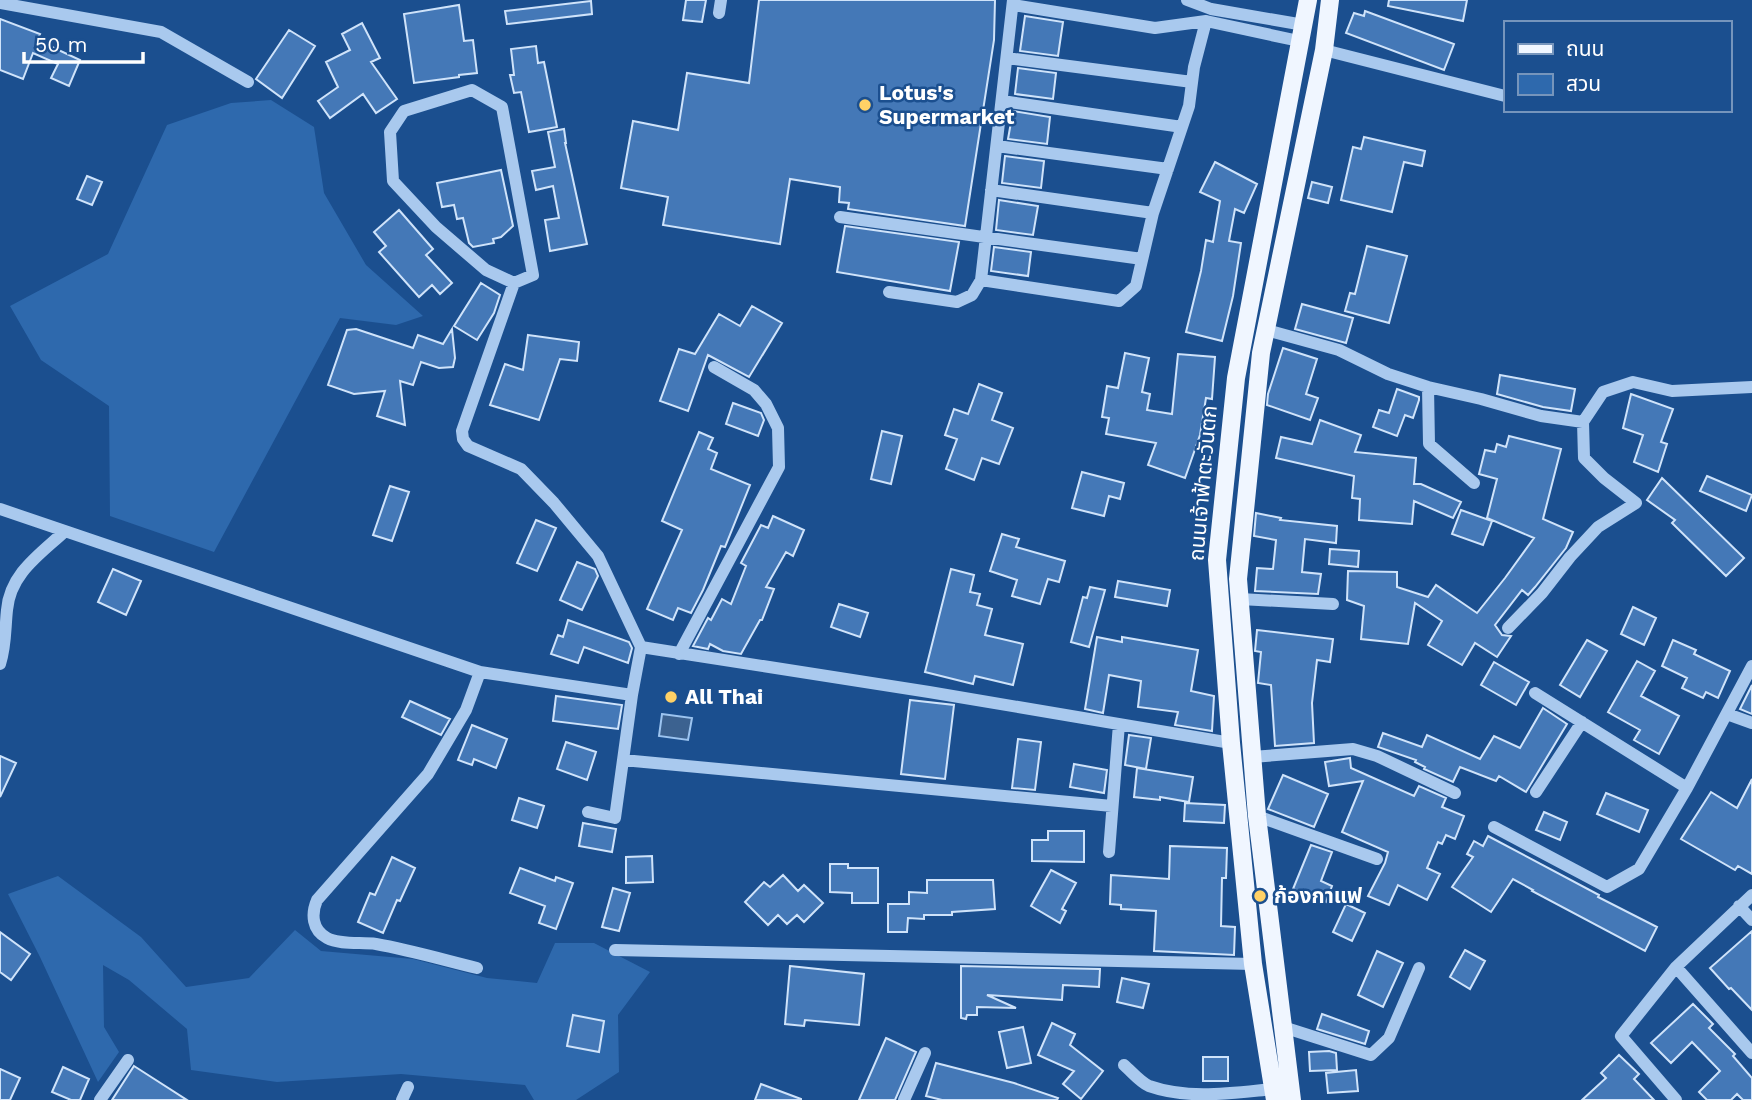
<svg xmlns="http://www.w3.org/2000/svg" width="1752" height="1100" font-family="'Work Sans','Noto Sans Thai',sans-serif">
	<rect width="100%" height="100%" fill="#1b4f8f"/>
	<path fill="#2e69ad" d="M271 100 314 127 324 193 366 265 423 316 396 325 340 318 214 552 110 516 109 406 41 360 10 306 108 254 167 125 231 103Z
		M58 876 141 937 186 987 249 978 295 930 321 951 413 959 487 978 537 983 555 943H594L650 972 618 1015 619 1072 576 1100H534L525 1085 401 1074 277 1082 191 1070 187 1029 129 980 103 965 104 1027 119 1052 98 1082 40 957 8 894Z"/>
	<path fill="#3c6290" stroke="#9cc4f0" stroke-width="2" d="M662 714 692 718 688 740 659 736Z"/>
	<path fill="#4478b7" stroke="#cfe3fa" stroke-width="2" d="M686 0H706L702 22 683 20Z
		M759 0H995L994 40 965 226 848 209 849 203 839 202 840 187 790 179 780 244 663 225 668 197 621 188 633 121 678 130 687 73 749 83Z
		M1389 0H1467L1463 21 1388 6Z
		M591 1 592 14 507 24 505 11Z
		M459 5 464 41 473 40 477 73 459 75V77L414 83 404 14Z
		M1365 11 1454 44 1444 70 1346 33 1354 13 1364 16Z
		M1025 16 1063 22 1058 56 1020 51Z
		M0 19 40 34 37 40 80 60 69 86 51 78 58 64 33 53 23 79 0 70Z
		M362 23 380 58 371 62 397 99 376 113 363 94 330 118 318 101 338 87 326 62 350 50 342 34Z
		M289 30 315 46 282 98 256 79Z
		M536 46 538 63 544 62 557 127 529 132 521 92 514 93 510 75H514L511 49Z
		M1018 68 1056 73 1053 99 1015 94Z
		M1013 111 1050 117 1047 144 1008 139Z
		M564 129 566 143H565L587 244 550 251 545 220 559 218 553 186 536 190 532 171 555 167 548 132Z
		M1364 137 1425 151 1422 166 1404 162 1392 212 1341 200 1353 147 1361 149Z
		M1005 156 1044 161 1041 188 1002 183Z
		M1215 162 1257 184 1244 213 1235 209 1229 241 1241 243 1233 296 1222 341 1186 332 1201 271 1206 240 1213 242 1220 201 1200 192Z
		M501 170 513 226 501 237 493 239 494 243 473 247 469 243 463 218 457 219 454 205 442 207 437 183Z
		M87 176 102 182 92 205 77 199Z
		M1312 182 1332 187 1328 203 1308 198Z
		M999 200 1038 206 1033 235 996 230Z
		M399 210 433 249 426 255 452 283 440 294 432 285 419 297 379 252 386 246 374 232Z
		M845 226 959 242 950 291 837 272Z
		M1367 246 1407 256 1389 323 1345 311 1350 293 1355 294Z
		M994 247 1031 252 1028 276 991 271Z
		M481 283 500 295 494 313 477 340 454 326Z
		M1302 304 1353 318 1346 343 1295 329Z
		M752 306 782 323 749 377 708 355 688 411 660 401 679 349 695 354 719 314 740 326Z
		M356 329 413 348 418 335 443 344 452 329 455 358 453 367 439 368 421 362 413 385 400 381 405 425 377 416 385 391 354 394 328 385 347 330Z
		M528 335 579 342 577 361 560 359 539 420 490 405 505 364 523 370Z
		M1283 348 1317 359 1306 394 1318 398 1310 420 1267 405 1268 394Z
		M1125 353 1149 358 1142 392 1150 394 1147 410 1172 414 1178 354 1215 357 1212 399 1206 398 1200 435 1185 478 1148 465 1156 443 1106 434 1109 418 1102 417 1107 386 1118 388Z
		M1500 375 1575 389 1571 411 1543 407 1497 394Z
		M979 384 1002 393 992 420 1013 428 999 464 982 458 974 480 946 469 957 439 945 435 954 409 968 414Z
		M1397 389 1419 397V400L1413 418 1405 415 1397 436 1373 427 1379 410 1389 413Z
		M1631 394 1673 409 1661 442 1667 444 1658 472 1634 462 1643 435 1623 428Z
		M733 403 761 413 764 420 758 436 726 424Z
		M1320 420 1361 435 1355 452 1416 458 1414 484H1421L1461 502 1453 518 1414 501 1412 524 1359 520 1360 499 1352 498 1354 476 1276 458 1281 437 1312 444Z
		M882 431 902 436 891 484 871 479Z
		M699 432 713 438 708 449 717 453 711 469 750 485 725 547 721 546 703 590 691 613 678 608 673 620 647 609 682 530 662 521Z
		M1509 436 1561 449 1543 519 1573 532 1566 548 1535 587 1528 595 1522 590 1495 625 1502 635 1511 636 1497 657 1475 643 1462 665 1428 645 1442 621 1415 603 1408 644 1361 639 1364 606 1347 600 1348 571 1397 572V587L1428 597 1436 585 1477 613 1505 578 1534 538 1487 518 1497 479 1479 474 1485 450 1495 452 1497 444 1506 447Z
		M1082 472 1124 483 1120 499 1109 496 1104 516 1072 508Z
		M1707 476 1752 495 1746 511 1700 491Z
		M1662 478 1744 558 1726 576 1672 523 1675 520 1647 500Z
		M390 486 409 492 392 541 373 535Z
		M1461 510 1492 521 1483 545 1452 534Z
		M1256 513 1281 518 1280 520 1337 526 1336 543 1305 539 1302 572 1321 574 1318 594 1255 591 1257 568 1273 569 1276 540 1254 536Z
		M773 516 804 530 793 556 786 552 766 587 774 589 762 620H760L741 654 723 651 710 644 708 649 693 646 708 618 711 620 722 599 731 604 746 566 741 563 761 525 768 528Z
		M536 520 556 528 537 571 517 563Z
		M1002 534 1019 539 1016 547 1065 561 1059 582 1048 579 1040 604 1012 596 1017 580 990 571Z
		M1330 549 1359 551 1358 567 1329 564Z
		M577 562 595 569 598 576 582 610 560 600Z
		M113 569 141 581 126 615 98 602Z
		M951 569 974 575 970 592 980 594 977 605 992 609 985 635 1023 644 1013 685 975 676 973 684 925 672Z
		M1118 581 1170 590 1167 606 1115 597Z
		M1090 587 1105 590 1089 647 1071 642 1083 597 1087 598Z
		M839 604 868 613 860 637 831 627Z
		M1633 607 1656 618 1644 645 1621 634Z
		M568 620 629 642 632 648 628 663 584 647 578 663 551 654 558 635 563 637Z
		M1257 630 1333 639 1330 662 1317 660 1312 703 1314 743 1275 746 1271 685 1258 683 1261 652 1255 651Z
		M1097 637 1122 642V637L1198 650 1191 691 1214 696 1212 731 1175 725 1178 712 1138 707 1141 681 1109 675 1103 713 1085 709Z
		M1587 640 1607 651 1580 697 1560 685Z
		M1673 640 1696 650 1694 654 1730 671 1718 698 1706 692 1703 698 1682 688 1687 678 1662 666Z
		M1637 661 1655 671 1641 696 1679 716 1659 754 1634 740 1640 730 1608 712Z
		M1494 662 1529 682 1516 705 1481 685Z
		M1752 685V714L1740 709Z
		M556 696 622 705 618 729 553 721Z
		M910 700 954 705 945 779 901 774Z
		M410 701 450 719 441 735 402 717Z
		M1543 708 1567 724 1526 792 1499 776 1496 781 1460 767 1453 782 1424 769 1425 767 1415 762 1416 760 1378 747 1383 733 1422 747 1427 735 1480 759 1494 736 1520 748Z
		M472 725 507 739 496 768 474 759 472 765 458 760Z
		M1129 735 1151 738 1146 769 1125 765Z
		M1018 739 1041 742 1035 790 1012 788Z
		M566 742 596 752 587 780 557 769Z
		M0 756 16 763 0 797Z
		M1350 758 1351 768 1414 796 1419 786 1446 798 1442 807 1464 816 1455 839 1446 835 1442 844 1438 842 1427 868 1440 874 1427 900 1398 885 1389 905 1368 896 1385 863 1388 852 1342 832 1363 781 1329 786 1325 762Z
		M1074 764 1107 770 1104 793 1070 787Z
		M1137 768 1193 777 1189 802 1160 797V800L1134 797Z
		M1283 775 1328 794 1314 827 1268 809Z
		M1752 779V874L1738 866 1735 870 1681 839 1711 792 1737 808Z
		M1606 793 1648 810 1639 832 1597 814Z
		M519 798 544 806 537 828 512 820Z
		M1185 803 1225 805 1224 823 1184 821Z
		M1544 812 1567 822 1560 840 1536 830Z
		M583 823 616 829 612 852 579 846Z
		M1048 831H1084V862L1032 861V840H1048Z
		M1488 836 1599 895 1598 897 1657 927 1645 951 1532 891 1533 890 1513 879 1491 912 1452 887 1473 857 1467 854 1474 841 1483 846Z
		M1311 845 1332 852 1321 881 1332 886 1326 902 1293 889Z
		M1170 846 1227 848 1226 878H1222L1221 926 1235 927 1234 955 1154 951 1156 911 1121 909V905L1110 904 1111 875 1169 879Z
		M652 856 653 882 626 883V857Z
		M392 857 415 868 400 901 397 900 383 933 358 922 370 893 375 895Z
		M830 864H848V868H878V903H852V893L830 892Z
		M520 868 555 881 556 877 573 883 556 929 539 923 545 906 510 893Z
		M1051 870 1076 883 1062 909 1066 911 1060 923 1031 906Z
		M783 875 798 891 804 885 823 903 804 922 797 915 787 924 778 915 768 925 745 902 764 882 770 887Z
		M927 880H993L995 909 952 912V915H924V919L908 918 907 932H888V904H909V892L927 893Z
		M613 888 630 893 619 931 602 927Z
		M1346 904 1365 913 1352 941 1333 932Z
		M1752 931V1010L1731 988 1729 989 1710 968Z
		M0 932 30 954 11 980 0 972Z
		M1465 950 1485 961 1470 989 1450 977Z
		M1377 951 1403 963 1383 1007 1358 995Z
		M790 966 864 974 859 1025 805 1020 804 1026 785 1024Z
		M961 966 1100 969 1099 987 1063 985 1062 1000 987 995 1016 1008 977 1007V1015H967L966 1019 961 1018Z
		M1122 978 1149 984 1143 1008 1117 1002Z
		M1693 1004 1713 1024 1709 1028 1735 1054 1733 1056 1752 1078V1100H1743L1737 1094 1731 1100H1707L1699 1092 1720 1071 1692 1042 1671 1063 1651 1043Z
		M1322 1014 1369 1031 1365 1044 1317 1029Z
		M573 1015 604 1021 599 1052 567 1046Z
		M1052 1023 1075 1034 1070 1045 1103 1071 1081 1099 1063 1084 1074 1071 1038 1055Z
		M1023 1027 1031 1063 1007 1068 999 1032Z
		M886 1038 916 1052 895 1100H859Z
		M1329 1051 1336 1053 1337 1070 1310 1071 1309 1052Z
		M1619 1055 1639 1074 1634 1079 1654 1100H1582L1606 1078 1601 1073Z
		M1203 1057H1228V1081H1203Z
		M936 1063 1014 1083 1058 1098 1057 1100H942L926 1096Z
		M134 1066 187 1100H112Z
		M63 1067 89 1079 80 1100H71L52 1092Z
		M0 1069 20 1078 10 1100H0Z
		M1356 1070 1358 1091 1328 1093 1326 1073Z
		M761 1084 801 1099V1100H755Z"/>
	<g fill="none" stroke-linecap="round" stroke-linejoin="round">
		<path stroke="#a9c9ee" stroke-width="12" d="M1187 0 1211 9 1304 25
			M0 3 161 32 248 82
			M1013 5 1155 28 1206 21
			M719 13 721 0
			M1324 50 1505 96
			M1007 58 1192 82
			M472 90 502 107 533 275 514 283 486 270 436 227 393 181 390 132 404 111Z
			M1002 101 1182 127
			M997 146 1168 169
			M991 190 1153 213
			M840 217 1142 259
			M981 280 1119 301 1136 286 1153 213 1189 106 1194 67 1206 21 1299 41
			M514 283 462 431 463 439 468 446 521 469 554 503 598 556 641 647 632 695 615 818 588 812
			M889 292 957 302 972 295 981 280 1013 0
			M1266 330 1339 350 1388 374 1428 387 1481 399 1541 416 1583 422 1603 392 1633 382 1672 391 1752 387
			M1428 387 1429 444 1474 483
			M0 509 480 672 632 695
			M1240 599 1333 604
			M1508 628 1542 593 1570 557 1598 527 1636 503 1604 478 1584 458 1583 422
			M641 647 929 692 1231 743
			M679 654 779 467 778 428 766 404 754 390 714 367
			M0 664C6 646 5 628 7 610 10 574 39 555 64 532
			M1535 693 1687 788 1752 666
			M1727 714 1752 723
			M1252 757 1353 749 1377 756 1455 793
			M623 760 1112 806
			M1536 792 1582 722
			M1257 816 1377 859
			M1494 827 1607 887 1639 869 1687 788
			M1109 852 1119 724
			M1739 906 1752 920
			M615 950 1253 964
			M1676 967 1752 1053
			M477 968C444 960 410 950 376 944 361 942 340 945 327 938 312 930 311 914 317 900L428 774 466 710 480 672
			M1283 1027 1371 1055 1389 1038 1419 968
			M1124 1065C1132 1072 1140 1082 1149 1086 1189 1100 1232 1093 1273 1089
			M100 1100 128 1060
			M402 1100 408 1087
			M904 1100 925 1053
			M1676 1100 1621 1036 1676 967 1752 895"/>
		<path stroke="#f0f6ff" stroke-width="18" d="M1275 1100 1253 964 1231 743 1217 560 1236 378 1308 0
			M1292 1100 1257 816 1238 579 1261 353 1324 50 1330 0"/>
	</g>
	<g fill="#ffd166" stroke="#1b4f8f" stroke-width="2.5">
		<circle cx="865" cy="105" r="7"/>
		<circle cx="671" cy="697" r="7"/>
		<circle cx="1260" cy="896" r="7"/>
	</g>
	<g text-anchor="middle" stroke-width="5" stroke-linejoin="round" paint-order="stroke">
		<g font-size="21" font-weight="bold" fill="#fff" stroke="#1b4f8f" text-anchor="start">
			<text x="879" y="100">Lotus's<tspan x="879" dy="24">Supermarket</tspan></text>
			<text x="685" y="704">All Thai</text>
			<text x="1274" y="903">ก้องกาแฟ</text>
		</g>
		<g font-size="21" fill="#fff" stroke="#1b4f8f">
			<text transform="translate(1203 483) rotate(-85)" y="7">ถนนเจ้าฟ้าตะวันตก</text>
		</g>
	</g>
	<rect x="1504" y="21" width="228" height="91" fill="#1b4f8f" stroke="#7695bc" stroke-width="2"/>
	<rect x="1518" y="44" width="35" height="10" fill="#f0f6ff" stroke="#7695bc" stroke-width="2"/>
	<text x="1566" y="56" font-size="21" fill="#ffffff">ถนน</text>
	<rect x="1518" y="74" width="35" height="21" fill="#2e69ad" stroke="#7695bc" stroke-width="2"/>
	<text x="1566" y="91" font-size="21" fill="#ffffff">สวน</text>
	<path d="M24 52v10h119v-10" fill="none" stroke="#ffffff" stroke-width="3.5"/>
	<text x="35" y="52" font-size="21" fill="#ffffff" stroke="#1b4f8f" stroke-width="5" paint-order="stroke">50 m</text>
</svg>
